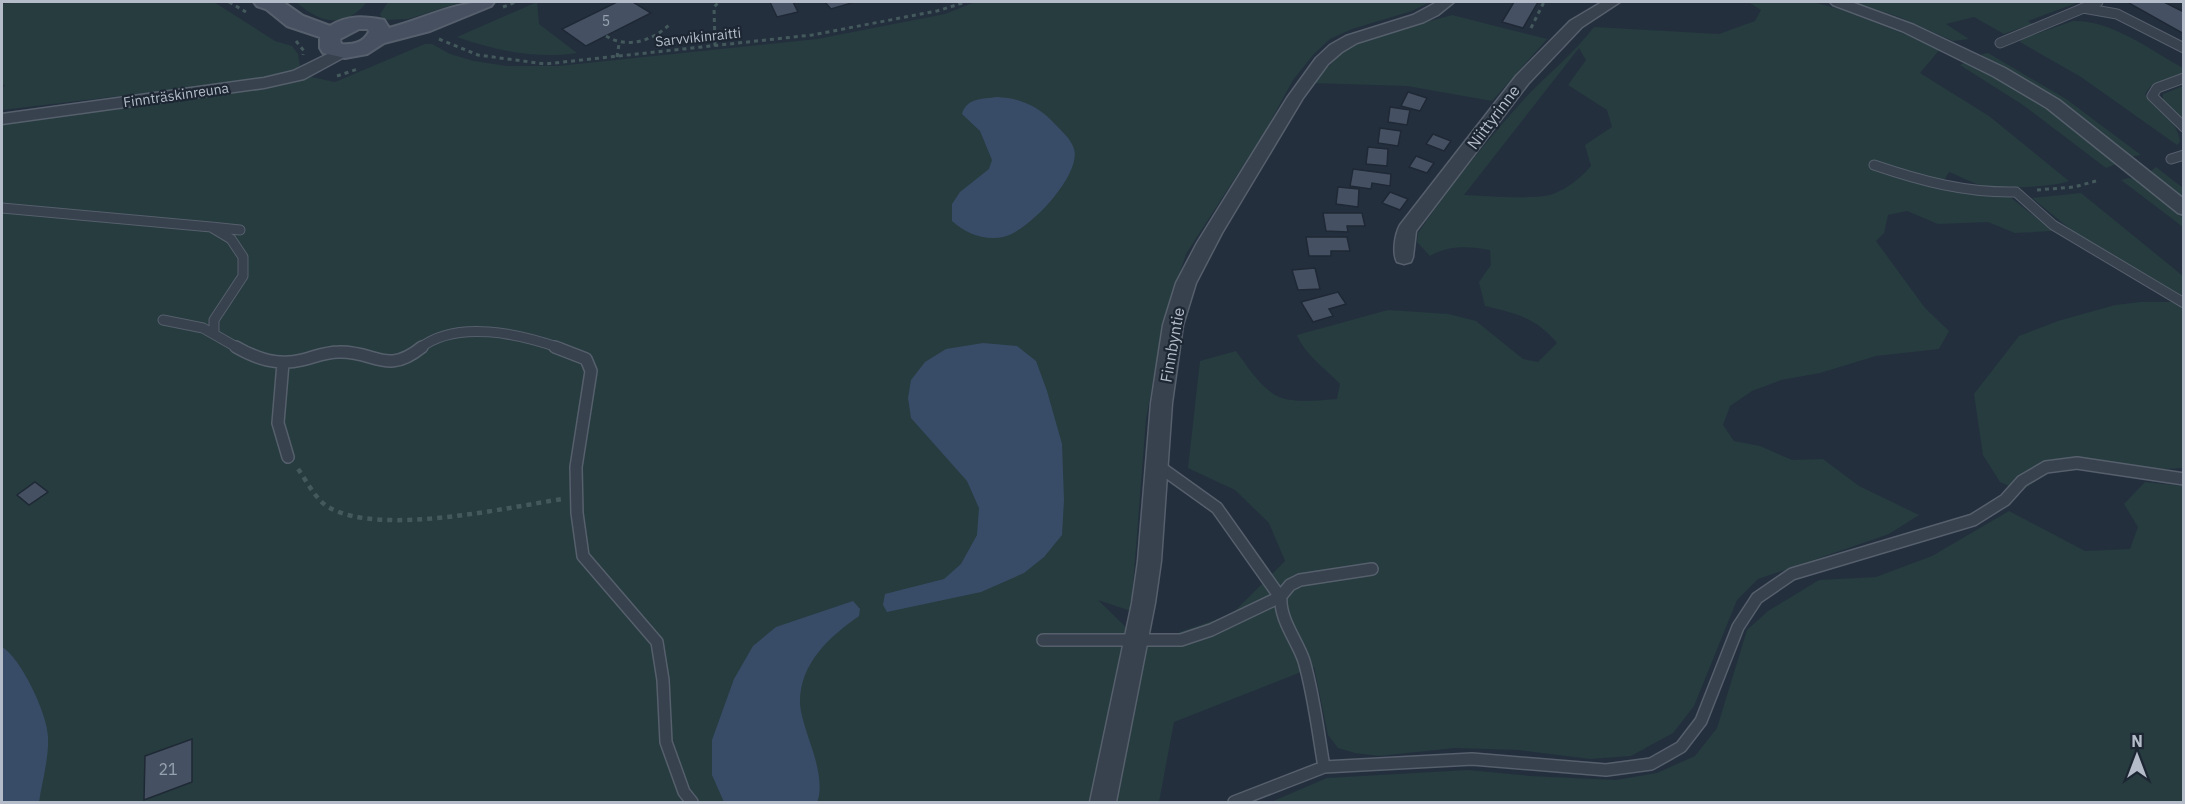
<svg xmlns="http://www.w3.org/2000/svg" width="2185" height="804" font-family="'IBM Plex Sans',sans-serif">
	<rect width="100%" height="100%" fill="#242f3e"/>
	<path fill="#263c3f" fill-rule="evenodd" d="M21 2H214L275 41 292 46 298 54 300 66C286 79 257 79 238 82L2 110V88L5 86 2 83V4Z
		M296 2H367C345 29 321 24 296 2Z
		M388 2H462L408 19 383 20 380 14Z
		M537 2 539 24 577 53C536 59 497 51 457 37Z
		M975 2H1430L1412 11 1352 29 1330 39 1313 55 1293 80 1264 133 1186 254 1164 322 1146 419 1131 611 1098 600 1138 639 1137 647 1232 614 1285 561 1269 523 1235 490 1188 468 1200 361 1236 351C1247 366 1260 387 1277 396 1292 404 1321 400 1337 399L1340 384C1325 368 1305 355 1297 335L1388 310 1448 314 1476 321 1523 359 1538 362 1557 343C1537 318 1515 313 1485 306L1479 282 1491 265 1490 250C1469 246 1448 245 1430 256L1417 242 1418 233C1451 185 1488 139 1527 96 1549 73 1574 53 1594 27L1719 34 1755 21 1761 10 1748 2H1813L1839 9 1941 48 1920 73 1989 116 2069 181C2055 187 1994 190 1980 185 1970 182 1959 176 1949 172L1939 189 2010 197 2053 231 2015 233 1988 222 1938 224 1907 211 1888 215 1884 233 1876 241 1925 308 1949 331 1939 349 1876 356 1820 373 1781 380 1752 391 1730 406 1723 425 1734 441 1760 446 1792 460 1823 459 1859 486 1919 515 1889 534 1758 579 1737 600 1694 706 1673 733 1631 756 1590 759 1518 750 1455 748 1379 756 1355 753 1338 748 1328 735 1314 667 1174 722 1159 802H2V123L231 93 279 86 311 77 335 82 425 44H432L450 54 474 61 507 66H558L817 39 945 14ZM1579 48 1586 60 1568 85 1607 110 1612 127 1585 145 1591 166C1582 177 1568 188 1553 194 1536 200 1485 196 1464 195Z
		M1854 2H2079L2028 21 2032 24 2004 34 1974 17 1946 24 1969 39 1953 41 1899 17Z
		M1452 15 1547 39 1492 101 1407 86 1312 83 1346 49 1381 34Z
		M2073 21C2112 20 2150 50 2183 68V73L2150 87 2145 94C2155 112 2178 119 2180 142L2177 145 2081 77 2020 42 2021 39Z
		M1988 53 2066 99 2141 155 2129 157 2027 83 1979 55Z
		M1966 62H1971L2038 102 2116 164 2106 168 2023 105 1960 65Z
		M2183 86V119L2163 100V94Z
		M2156 167 2183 188V202L2148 173Z
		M2128 178 2135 179 2183 218V227L2121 180Z
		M2081 193 2183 276V297L2075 233 2032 198Z
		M2141 302H2172L2183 308V468L2163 469 2100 462 2050 472 2021 491 2000 482 1983 455 1974 394 2019 336 2058 321 2115 305Z
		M2145 482 2183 486V802H1271L1327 778 1468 770 1530 776 1616 780 1657 773 1695 756 1717 728 1747 630 1768 611 1819 580 1876 577 1932 556 2009 511 2085 551 2130 549 2138 527 2124 504Z"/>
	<path fill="#394c67" d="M997 97C1018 98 1036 105 1051 120 1058 128 1071 138 1074 149 1082 175 1027 233 1003 237 984 241 965 233 952 221V204L960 192 989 169 992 160 980 131 962 114C966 98 983 99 997 97Z
		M983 343 1017 346 1036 361 1047 391 1062 444 1064 500 1062 535 1044 557 1024 573 981 592 887 612 883 605 885 594 944 579 961 564 977 535 979 508 967 481 911 418 908 398 911 380 925 362 946 349Z
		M853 601 860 609 859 616C829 637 799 664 800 704 801 720 812 745 816 762 819 774 822 791 817 802H724L712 775V740L734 679 753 646 776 627Z
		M2 647C21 658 48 715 48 737 49 758 42 782 39 802H2Z"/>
	<path fill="#455162" stroke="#1f2835" stroke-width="1.5" d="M617 2H633L651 13 586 46 562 29Z
		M770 2H793L798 12 777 17Z
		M825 2H855L831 9Z
		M1514 2H1538L1523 28 1502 22Z
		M2127 2H2164L2184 12V34Z
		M1408 92 1427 98 1420 111 1401 106Z
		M1390 107 1410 110 1407 125 1388 122Z
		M1380 128 1401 131 1398 146 1378 143Z
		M1433 134 1451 141 1444 151 1426 144Z
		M1368 147 1388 149 1387 166 1366 164Z
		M1416 156 1434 163 1427 173 1409 167Z
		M1353 169 1391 174 1390 186 1372 183 1371 189 1350 186Z
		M1338 187 1359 189 1358 207 1336 204Z
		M1390 192 1408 199 1400 210 1382 203Z
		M1323 213H1362L1365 226H1347L1348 232 1326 231Z
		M1306 237H1347L1350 251H1331V256H1309Z
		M1315 268 1320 289 1298 290 1292 270Z
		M1338 292 1346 304 1329 309 1333 316 1313 322 1301 302Z
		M35 482 48 492 29 505 17 495Z
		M192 739V782L144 800 145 756Z"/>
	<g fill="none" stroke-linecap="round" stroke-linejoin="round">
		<g stroke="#565f6c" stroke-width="11">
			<path id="lane-far1" d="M2083 8 2117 14 2184 48
				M2000 43 2098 2
				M2184 78 2157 88 2152 96 2184 127
				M2171 159 2184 155
				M1874 165C1921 181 1966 193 2016 192L2053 225 2184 303
				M2 208 211 227
				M163 320 203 328 238 348
				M214 334V320L243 276V257L231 239 211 227 240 230
				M420 348C457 319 520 334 560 348"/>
		</g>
		<g stroke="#565f6c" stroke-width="14">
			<path id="lane" d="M236 347C257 359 278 366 302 360 314 357 326 352 339 352 376 351 386 376 422 347
				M555 347 586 359 591 371 576 467 577 513 583 556 657 642 663 680 666 742 684 792 692 802
				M283 363 278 423 288 457
				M1043 640H1181L1211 630 1280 597 1217 508 1157 465
				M1324 767C1318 732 1314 696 1304 661 1297 640 1279 619 1281 596L1290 585 1300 580 1372 569
				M1234 802 1324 767 1472 759 1606 770 1651 764 1681 747 1701 721 1738 627 1757 598 1792 574 1973 520 2005 500 2022 481 2046 467 2077 463 2184 479"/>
		</g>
		<g stroke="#565f6c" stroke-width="3">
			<path id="street" d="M1437 2H1454L1438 15 1424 22 1357 43 1342 52 1328 64 1303 98 1222 233 1196 283 1183 325 1172 403 1161 561 1155 603 1116 802H1090L1132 603 1138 561 1151 403 1163 325 1176 283 1197 243 1287 98 1316 58 1330 45 1346 36 1413 15Z
				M1602 2H1620L1582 27 1528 84 1416 231 1413 257 1411 262 1404 264 1397 262C1392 253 1395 234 1400 225L1516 76 1570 21Z
				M1830 2H1851L1914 25 2005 68 2059 100 2184 199V215L2178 213 2047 108 1993 76 1902 31 1833 5Z
				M344 46 352 51 350 54 304 79 264 88 2 124V114L264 78 293 71Z"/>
		</g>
		<g stroke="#565f6c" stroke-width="4">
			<path id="secondary" d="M254 2H283L303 16 330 26C347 15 364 16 384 20L389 28C424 19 458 0 494 2L491 6 430 31 384 43 367 54 345 58 323 53 320 48V37L287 26 266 9 257 6ZM359 29H368L369 32C363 43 353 45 341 44L340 39Z"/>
		</g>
		<path stroke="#44595c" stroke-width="3" stroke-dasharray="4 4" stroke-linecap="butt" d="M229 2 246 12
			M503 7 516 2
			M1531 28 1544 2
			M606 36C627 49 652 41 669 25
			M439 39 478 55 545 64 812 35 937 11 966 2
			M296 41 304 51 303 55
			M715 46 714 7 719 2
			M617 57 619 44
			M337 76 358 69
			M2037 190 2074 187 2096 181"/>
		<path stroke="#44595c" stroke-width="4.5" stroke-dasharray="5 5" stroke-linecap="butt" d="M298 469C307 481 316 501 330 508 381 536 505 508 562 499"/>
		<use href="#lane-far1" stroke="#38414e" stroke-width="9"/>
		<use href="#lane" stroke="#38414e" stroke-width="11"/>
		<use href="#street" fill="#38414e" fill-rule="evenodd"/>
		<use href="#secondary" fill="#465061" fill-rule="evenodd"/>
	</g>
	<g text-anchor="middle" stroke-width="4.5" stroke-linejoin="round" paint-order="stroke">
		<g font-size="14" fill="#98a1af">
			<text x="606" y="26">5</text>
		</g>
		<g font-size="14" fill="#b4bcc9" stroke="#1d2633">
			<text transform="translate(698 37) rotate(-6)" y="5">Sarvvikinraitti</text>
			<text transform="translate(176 95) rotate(-8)" y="5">Finnträskinreuna</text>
		</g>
		<g font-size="16" fill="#b4bcc9" stroke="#1d2633">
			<text transform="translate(1493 117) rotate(-53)" y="6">Niittyrinne</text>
			<text transform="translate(1172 345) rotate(-80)" y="6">Finnbyntie</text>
		</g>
		<g font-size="16" fill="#98a1af">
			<text x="168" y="775">21</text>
		</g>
	</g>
	<rect width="2185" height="804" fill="none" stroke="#b4bcc9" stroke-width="6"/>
	<g transform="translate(2137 756)" stroke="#1d2633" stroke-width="4.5" paint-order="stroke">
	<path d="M0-4.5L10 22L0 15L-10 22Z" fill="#b4bcc9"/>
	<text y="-9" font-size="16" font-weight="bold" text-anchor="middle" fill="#b4bcc9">N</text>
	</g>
</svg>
